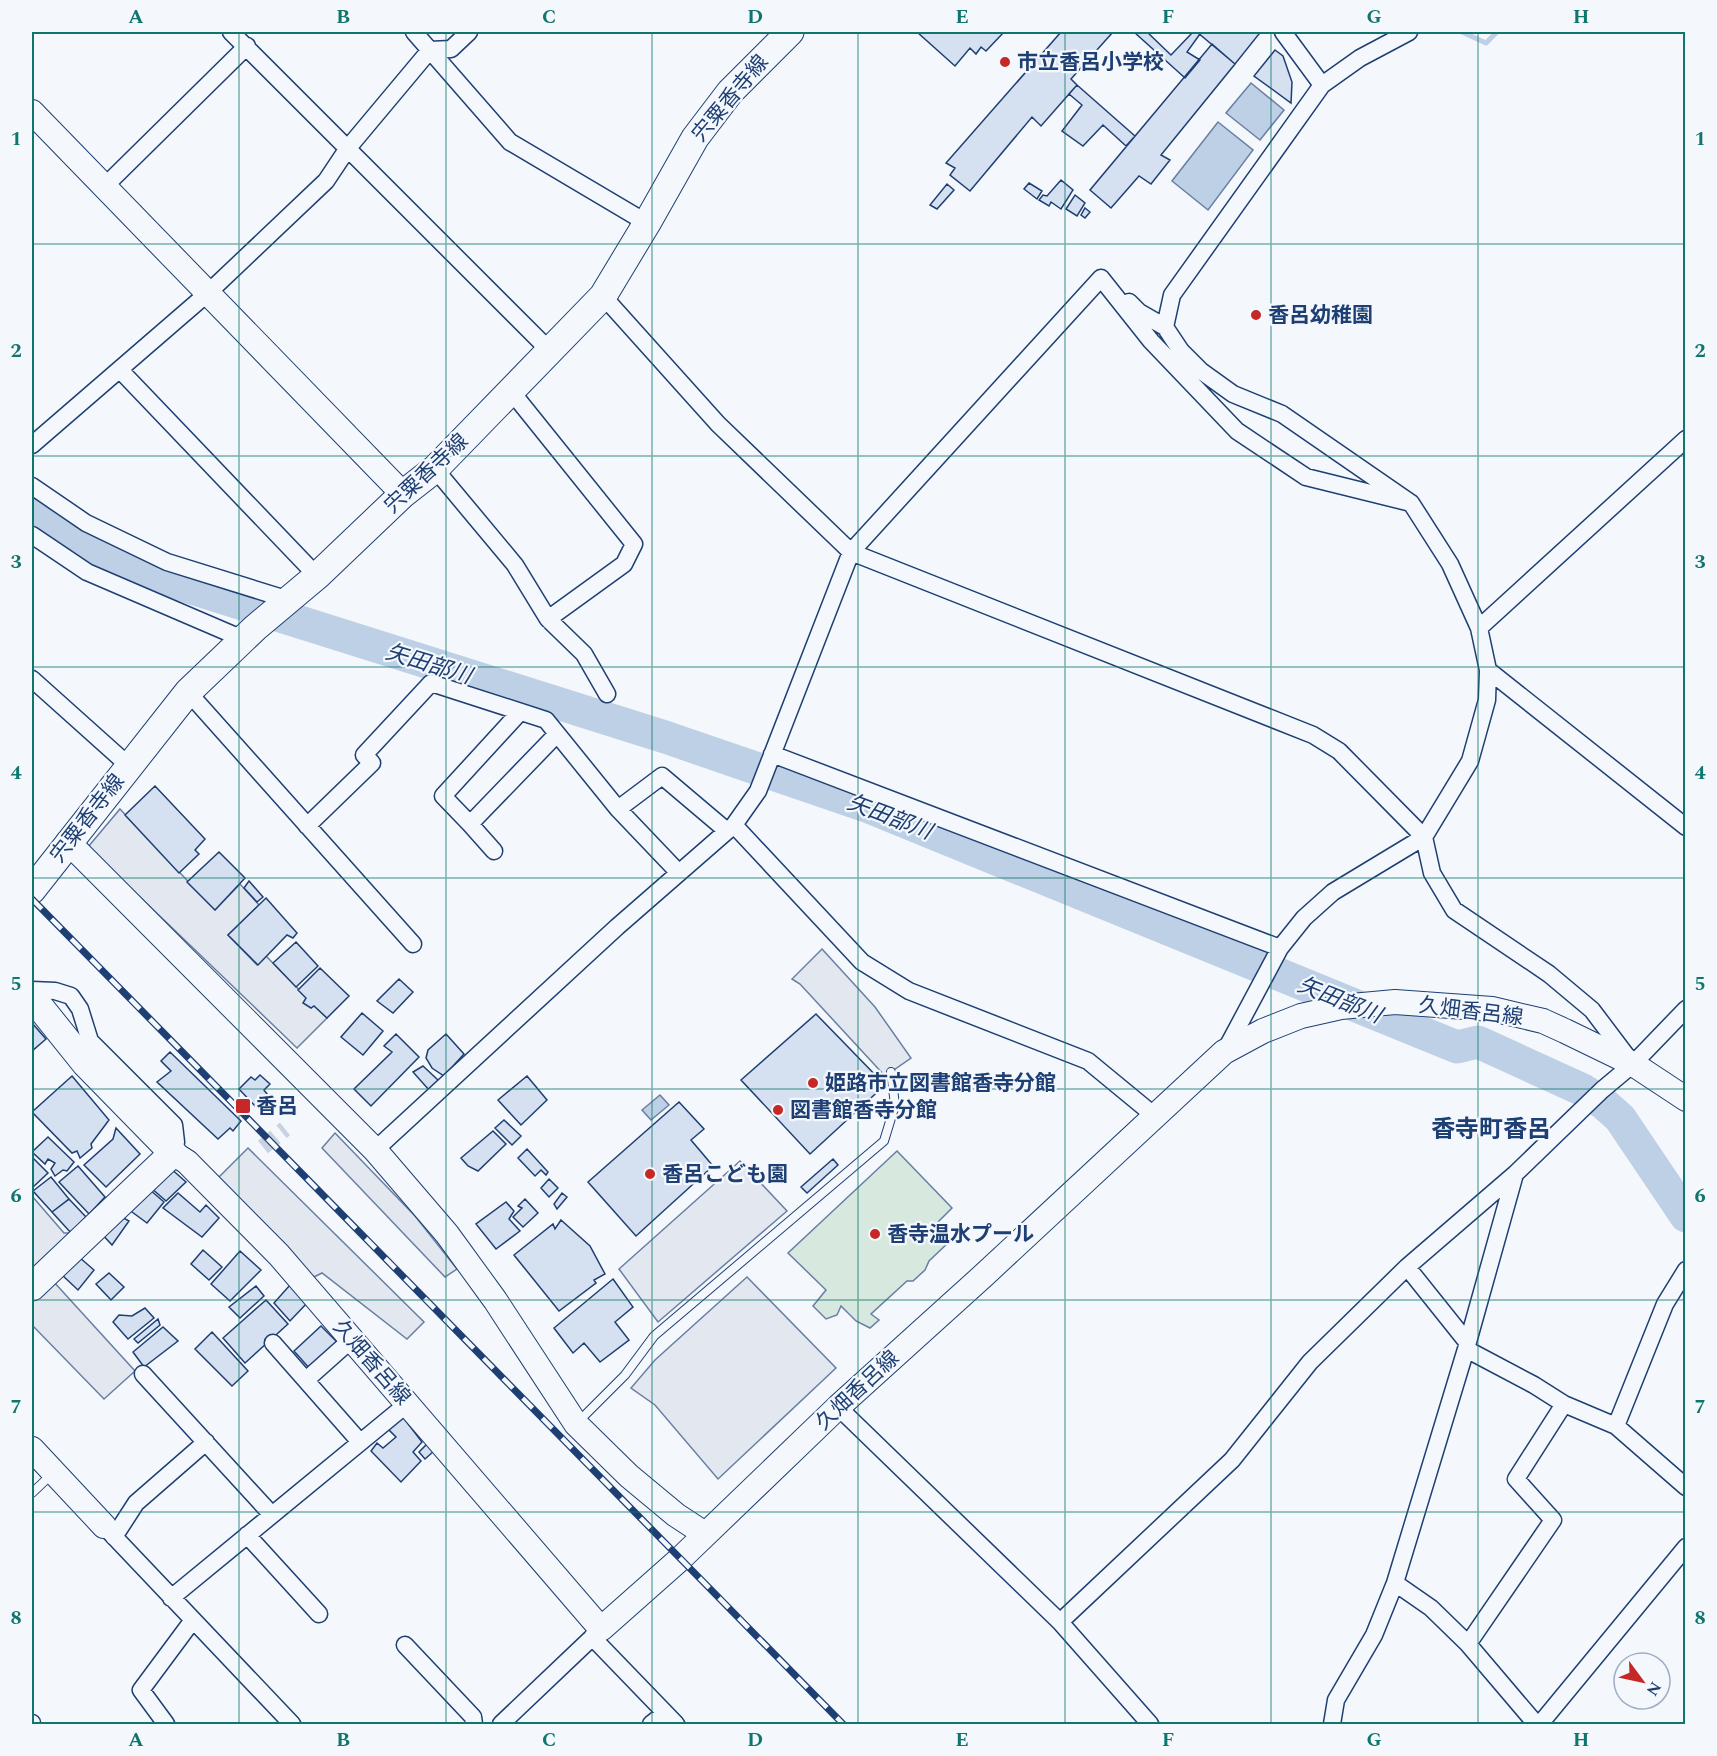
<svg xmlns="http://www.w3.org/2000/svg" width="1717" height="1756" font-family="Spectral,'Noto Sans JP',serif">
	<rect width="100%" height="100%" fill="#f4f7fb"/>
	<path fill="#d7e8df" stroke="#687fa3" stroke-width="1.5" d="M897 1151 952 1208 934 1226 949 1242 929 1261 925 1270 913 1281H907L871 1314 879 1320 870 1328 856 1321 841 1306 837 1315 826 1319 813 1306 826 1290 788 1253Z"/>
	<path fill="#e3e8f0" stroke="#687fa3" stroke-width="1.5" d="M120 809 215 910 240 884 259 905 228 935 257 965 266 956 327 1018 297 1048 88 847Z
		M822 949 875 1007 911 1058 885 1076 800 984 792 979Z
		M335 1133 415 1216 457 1269 445 1277 322 1148Z
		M248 1148 424 1322 407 1339 322 1273 308 1280 213 1183Z
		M740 1161 787 1211 658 1322 619 1269Z
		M32 1196 64 1233H71L32 1268Z
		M747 1277 836 1368 718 1479 655 1405 631 1388 655 1360Z
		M53 1281 135 1371 104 1399 32 1325V1301Z"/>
	<path fill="#bed0e5" stroke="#687fa3" stroke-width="1.5" d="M1251 83 1284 110 1260 140 1226 113Z
		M1218 122 1253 150 1208 210 1172 181Z
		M660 1095 669 1105 651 1120 642 1110Z"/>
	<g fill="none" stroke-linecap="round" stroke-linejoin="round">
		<path stroke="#bed0e5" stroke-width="5" d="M1462 32 1486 43 1497 32"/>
		<path stroke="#bed0e5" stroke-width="33" d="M32 511 87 549 179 584 665 737 869 807 1457 1047 1478 1042 1583 1090 1603 1103 1620 1118 1686 1216"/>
	</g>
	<path fill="#d5e0f0" stroke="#1d3f73" stroke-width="1.5" d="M917 32H1004L986 51 981 47 976 54 970 48 955 66Z
		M1061 32H1113L1071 79 1077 85 1041 126 1032 117 970 191 950 175 955 168 946 163Z
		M1134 32H1147L1171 55 1193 32H1197L1200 34 1187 52 1200 60 1185 78Z
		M1197 32H1258L1259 34 1235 64Z
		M1212 44 1235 64 1161 155 1170 160 1151 184 1139 176 1111 208 1090 190Z
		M1275 50 1283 56 1292 82 1291 103 1254 76Z
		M1077 85 1135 136 1126 146 1103 125 1083 146 1062 131 1082 105 1069 94Z
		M1061 180 1073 190 1061 209 1051 202 1049 206 1039 200 1043 195 1047 196Z
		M1029 183 1042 191 1037 199 1024 189Z
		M947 184 954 190 937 209 930 205Z
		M1075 195 1085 203 1077 216 1066 209Z
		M1085 208 1090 212 1085 218 1081 215Z
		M155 786 205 839 195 850 199 854 179 873 125 815Z
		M219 852 245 878 215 910 187 882Z
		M249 881 263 897 257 902 244 888Z
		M266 898 297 933 293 938 287 935 258 965 228 935Z
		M296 942 318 966 296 987 273 963Z
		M320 968 349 996 327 1018 314 1006 311 1008 303 1003 306 998 298 990Z
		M399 979 413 992 393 1013 377 1001Z
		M362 1013 383 1031 363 1055 341 1037Z
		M816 1014 885 1085 810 1154 741 1080Z
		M32 1023 46 1039 32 1051Z
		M396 1034 419 1057 371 1106 354 1089 392 1052 384 1046Z
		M446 1034 464 1054 444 1076 432 1068 426 1058 428 1050Z
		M170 1052 241 1121 233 1131 230 1128 218 1139 157 1082 171 1071 161 1061Z
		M423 1066 439 1081 429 1090 413 1072Z
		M260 1075 270 1084 264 1090 267 1094 255 1106 239 1089 251 1077 255 1080Z
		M72 1076 109 1120 91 1144 92 1148 80 1158 77 1151 72 1153 32 1112Z
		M527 1076 547 1100 521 1125 498 1100Z
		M679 1102 704 1129 691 1140 713 1166 636 1236 588 1182Z
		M504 1120 521 1136 512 1145 495 1128Z
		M116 1128 140 1154 106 1187 84 1165 113 1139Z
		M493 1131 506 1144 478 1171 468 1166 461 1158Z
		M48 1137 74 1162 67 1171 63 1170 55 1176 51 1169 55 1163 48 1159 45 1164 32 1152Z
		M527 1149 548 1172 546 1175 541 1170 535 1176 518 1158Z
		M32 1157 48 1173 32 1188Z
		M833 1159 838 1165 807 1193 801 1187Z
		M78 1166 105 1197 89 1214 59 1182Z
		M169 1167 186 1182 166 1201 150 1187Z
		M51 1177 69 1199 52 1212 33 1191Z
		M549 1179 558 1188 549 1197 541 1188Z
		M149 1189 164 1202 147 1223 128 1209Z
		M178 1193 200 1212 206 1205 219 1218 202 1237 163 1208Z
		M562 1193 567 1197 557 1209 554 1204Z
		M69 1199 86 1217 71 1233 52 1212Z
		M525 1199 538 1213 523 1227 513 1217 522 1208 518 1206Z
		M506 1202 514 1211 509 1219 520 1231 496 1249 476 1224Z
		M120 1216 129 1221 112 1245 101 1233Z
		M561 1220 590 1246 605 1274 594 1280 596 1283 559 1311 514 1255 553 1224 555 1229Z
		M203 1250 222 1267 209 1280 191 1264Z
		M240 1251 261 1270 230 1301 211 1284Z
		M79 1257 94 1270 78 1290 61 1274Z
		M109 1273 124 1287 111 1300 96 1284Z
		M613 1279 633 1307 615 1322 629 1340 600 1362 584 1343 573 1353 554 1328Z
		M290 1285 308 1302 290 1321 274 1303Z
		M256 1286 264 1296 240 1318 229 1307Z
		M266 1300 288 1324 245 1363 223 1338Z
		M145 1308 154 1318 128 1339 113 1322 119 1315 132 1316Z
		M158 1319 160 1325 138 1343 134 1339Z
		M321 1326 337 1342 310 1369 294 1351Z
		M163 1327 178 1341 144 1367 133 1352Z
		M212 1332 248 1371 232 1386 195 1349Z
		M402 1416 422 1442 413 1452 421 1461 401 1482 371 1451 377 1443 383 1448 396 1437 386 1427Z
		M428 1443 434 1451 425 1459 419 1452Z"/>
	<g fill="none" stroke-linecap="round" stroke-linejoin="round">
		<path stroke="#c9d2e0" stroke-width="16" stroke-dasharray="16 8" stroke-linecap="butt" d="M263 1147 285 1129"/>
		<g stroke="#1d3f73" stroke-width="10">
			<path id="lane" d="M578 1422 625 1375 654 1336 884 1141 895 1105 891 1072
				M32 1493 53 1473"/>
		</g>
		<g stroke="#1d3f73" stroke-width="19">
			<path id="street" d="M231 32 549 350
				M414 32 510 142 647 223
				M1283 32 1322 85
				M105 186 247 46
				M603 296 718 424 851 552 1313 735 1339 751 1424 837 1432 873 1454 910 1549 974 1592 1010 1629 1059
				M1129 302 1139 312 1165 327
				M120 370 317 576
				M32 445 209 292 326 181 348 148 430 50 451 49 469 32
				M435 469 515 565 548 619 624 564 634 544 511 391
				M32 486 86 523 167 562 289 600
				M32 535 87 572 243 639
				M548 619 584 654 607 694
				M1479 628 1686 439
				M1488 670 1686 827
				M32 679 128 765
				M188 692 413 944
				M520 712 443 796 470 824 556 735
				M772 754 1280 948
				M618 809 662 776 727 831
				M470 824 494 851
				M734 825 862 962 909 991 1088 1061 1156 1117
				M307 826 372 763 364 755 431 683 546 720 618 809 679 873
				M32 990 55 991 71 996 80 1009 90 1041 174 1125 176 1142 173 1153
				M1225 1051 1280 948 1304 918 1333 892 1424 837 1470 761 1487 700 1488 670 1479 628 1450 564 1411 503 1282 414 1233 394 1201 371 1181 351 1165 327 1172 295 1322 85 1360 58 1409 32
				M375 1150 617 927 734 825 758 791 851 552 1101 278 1151 341 1237 431 1306 477 1411 503
				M1407 1267 1467 1342
				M273 1343 360 1442
				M1466 1349 1534 1385 1564 1404 1616 1426 1686 1487
				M143 1374 272 1515
				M306 1380 352 1339
				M838 1407 1060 1622 1150 1724
				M1616 1426 1665 1304 1686 1270
				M104 1526 292 1724
				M247 1535 319 1614
				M114 1537 136 1503 206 1442
				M1395 1583 1431 1608 1468 1644 1536 1724
				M171 1598 407 1404
				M1060 1622 1232 1460 1310 1362 1407 1267 1515 1174 1602 1090 1633 1064 1686 1009
				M592 1637 676 1724
				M1468 1644 1553 1520 1516 1479 1564 1404
				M405 1645 473 1717 474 1724
				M32 1723V1724
				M166 1724 141 1690 193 1620
				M501 1724 601 1629
				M651 1724 665 1713
				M1332 1724 1336 1700 1374 1635 1395 1583 1466 1349 1515 1174
				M1540 1724 1686 1547"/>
		</g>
		<g stroke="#1d3f73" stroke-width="26">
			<path id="secondary" d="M32 112 403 494
				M68 842 375 1150 447 1234 495 1300 576 1424 629 1476 676 1515 705 1534
				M173 1153 187 1162 279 1255 601 1629 680 1559 838 1407 984 1275 1224 1052 1263 1031 1301 1016 1341 1007 1395 1002 1492 1009 1543 1021 1565 1031 1633 1064 1686 1099
				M32 1449 104 1526"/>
		</g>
		<g stroke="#1d3f73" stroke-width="29">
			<path id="primary" d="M32 890 188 692 255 628 317 576 403 494 435 469 603 296 647 223 695 138 730 92 790 32
				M32 997 85 1063 173 1153 32 1287"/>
		</g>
		<use href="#lane" stroke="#f4f7fb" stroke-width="8"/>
		<use href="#street" stroke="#f4f7fb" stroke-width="16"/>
		<use href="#secondary" stroke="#f4f7fb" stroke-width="24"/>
		<use href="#primary" stroke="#f4f7fb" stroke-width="27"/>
		<g stroke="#1d3f73" stroke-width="7">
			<path id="rail" d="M32 899 843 1724"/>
		</g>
		<use href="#rail" stroke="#f4f7fb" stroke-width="4.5" stroke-dasharray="14" stroke-linecap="butt"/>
	</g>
	<path fill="none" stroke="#0f766e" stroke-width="1.5" stroke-opacity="0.55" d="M239 32V1724M446 32V1724M652 32V1724M858 32V1724M1065 32V1724M1271 32V1724M1478 32V1724M32 244H1686M32 456H1686M32 667H1686M32 878H1686M32 1089H1686M32 1300H1686M32 1512H1686"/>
	<g fill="#c62828" stroke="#f4f7fb" stroke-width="2">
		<circle cx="1005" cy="62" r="6"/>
		<circle cx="1256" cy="315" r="6"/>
		<circle cx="813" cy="1083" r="6"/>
		<rect x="235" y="1098" width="16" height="16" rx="3"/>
		<circle cx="778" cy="1110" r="6"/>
		<circle cx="650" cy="1174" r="6"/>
		<circle cx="875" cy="1234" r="6"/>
	</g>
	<g text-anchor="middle" stroke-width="4.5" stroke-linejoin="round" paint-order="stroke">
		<g font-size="21" font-weight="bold" fill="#1d3f73" stroke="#f4f7fb" text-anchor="start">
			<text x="1017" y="69">市立香呂小学校</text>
			<text x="1268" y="322">香呂幼稚園</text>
			<text x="825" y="1090">姫路市立図書館香寺分館</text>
			<text x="256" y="1113">香呂</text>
			<text x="790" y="1117">図書館香寺分館</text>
			<text x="662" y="1181">香呂こども園</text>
			<text x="887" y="1241">香寺温水プール</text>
		</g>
		<g font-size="21" fill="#1d3f73" stroke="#f4f7fb">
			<text transform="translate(730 98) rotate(-50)" y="7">宍粟香寺線</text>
			<text transform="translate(426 473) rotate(-43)" y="7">宍粟香寺線</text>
			<text transform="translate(87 818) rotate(-52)" y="7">宍粟香寺線</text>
			<text transform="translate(1471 1011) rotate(7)" y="7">久畑香呂線</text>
			<text transform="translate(372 1362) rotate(49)" y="7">久畑香呂線</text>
			<text transform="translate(857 1390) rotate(-43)" y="7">久畑香呂線</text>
		</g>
		<g font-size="22" font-style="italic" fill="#1d3f73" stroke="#f4f7fb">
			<text transform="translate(429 663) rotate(17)" y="8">矢田部川</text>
			<text transform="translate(890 816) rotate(21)" y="8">矢田部川</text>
			<text transform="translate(1340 999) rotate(22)" y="8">矢田部川</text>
		</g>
		<g font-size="24" font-weight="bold" fill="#1d3f73" stroke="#f4f7fb">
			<text x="1491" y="1137">香寺町香呂</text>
		</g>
	</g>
	<rect width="1717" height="1756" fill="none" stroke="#f4f7fb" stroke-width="66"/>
	<g transform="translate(1642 1681) rotate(123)"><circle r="28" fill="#f4f7fb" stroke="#9eadc5" stroke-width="1.5"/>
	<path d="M0-4.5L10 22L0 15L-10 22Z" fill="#c62828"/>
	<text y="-9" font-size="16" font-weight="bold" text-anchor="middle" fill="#1d3f73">N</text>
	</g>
	<rect x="33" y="33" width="1651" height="1690" fill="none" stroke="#0f766e" stroke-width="2"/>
	<g font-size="20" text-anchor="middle" font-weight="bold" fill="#0f766e">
		<text x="136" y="23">A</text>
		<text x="343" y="23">B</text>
		<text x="549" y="23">C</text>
		<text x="755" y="23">D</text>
		<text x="962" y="23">E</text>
		<text x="1168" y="23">F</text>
		<text x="1374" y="23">G</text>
		<text x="1581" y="23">H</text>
		<text x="16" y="145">1</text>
		<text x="1700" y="145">1</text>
		<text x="16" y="357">2</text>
		<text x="1700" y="357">2</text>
		<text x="16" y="568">3</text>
		<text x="1700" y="568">3</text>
		<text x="16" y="779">4</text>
		<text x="1700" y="779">4</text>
		<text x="16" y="990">5</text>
		<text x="1700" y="990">5</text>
		<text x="16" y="1202">6</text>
		<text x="1700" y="1202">6</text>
		<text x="16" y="1413">7</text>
		<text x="1700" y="1413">7</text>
		<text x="16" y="1624">8</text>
		<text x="1700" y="1624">8</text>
		<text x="136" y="1746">A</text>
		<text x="343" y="1746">B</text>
		<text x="549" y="1746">C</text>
		<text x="755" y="1746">D</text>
		<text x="962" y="1746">E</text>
		<text x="1168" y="1746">F</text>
		<text x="1374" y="1746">G</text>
		<text x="1581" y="1746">H</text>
	</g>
</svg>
